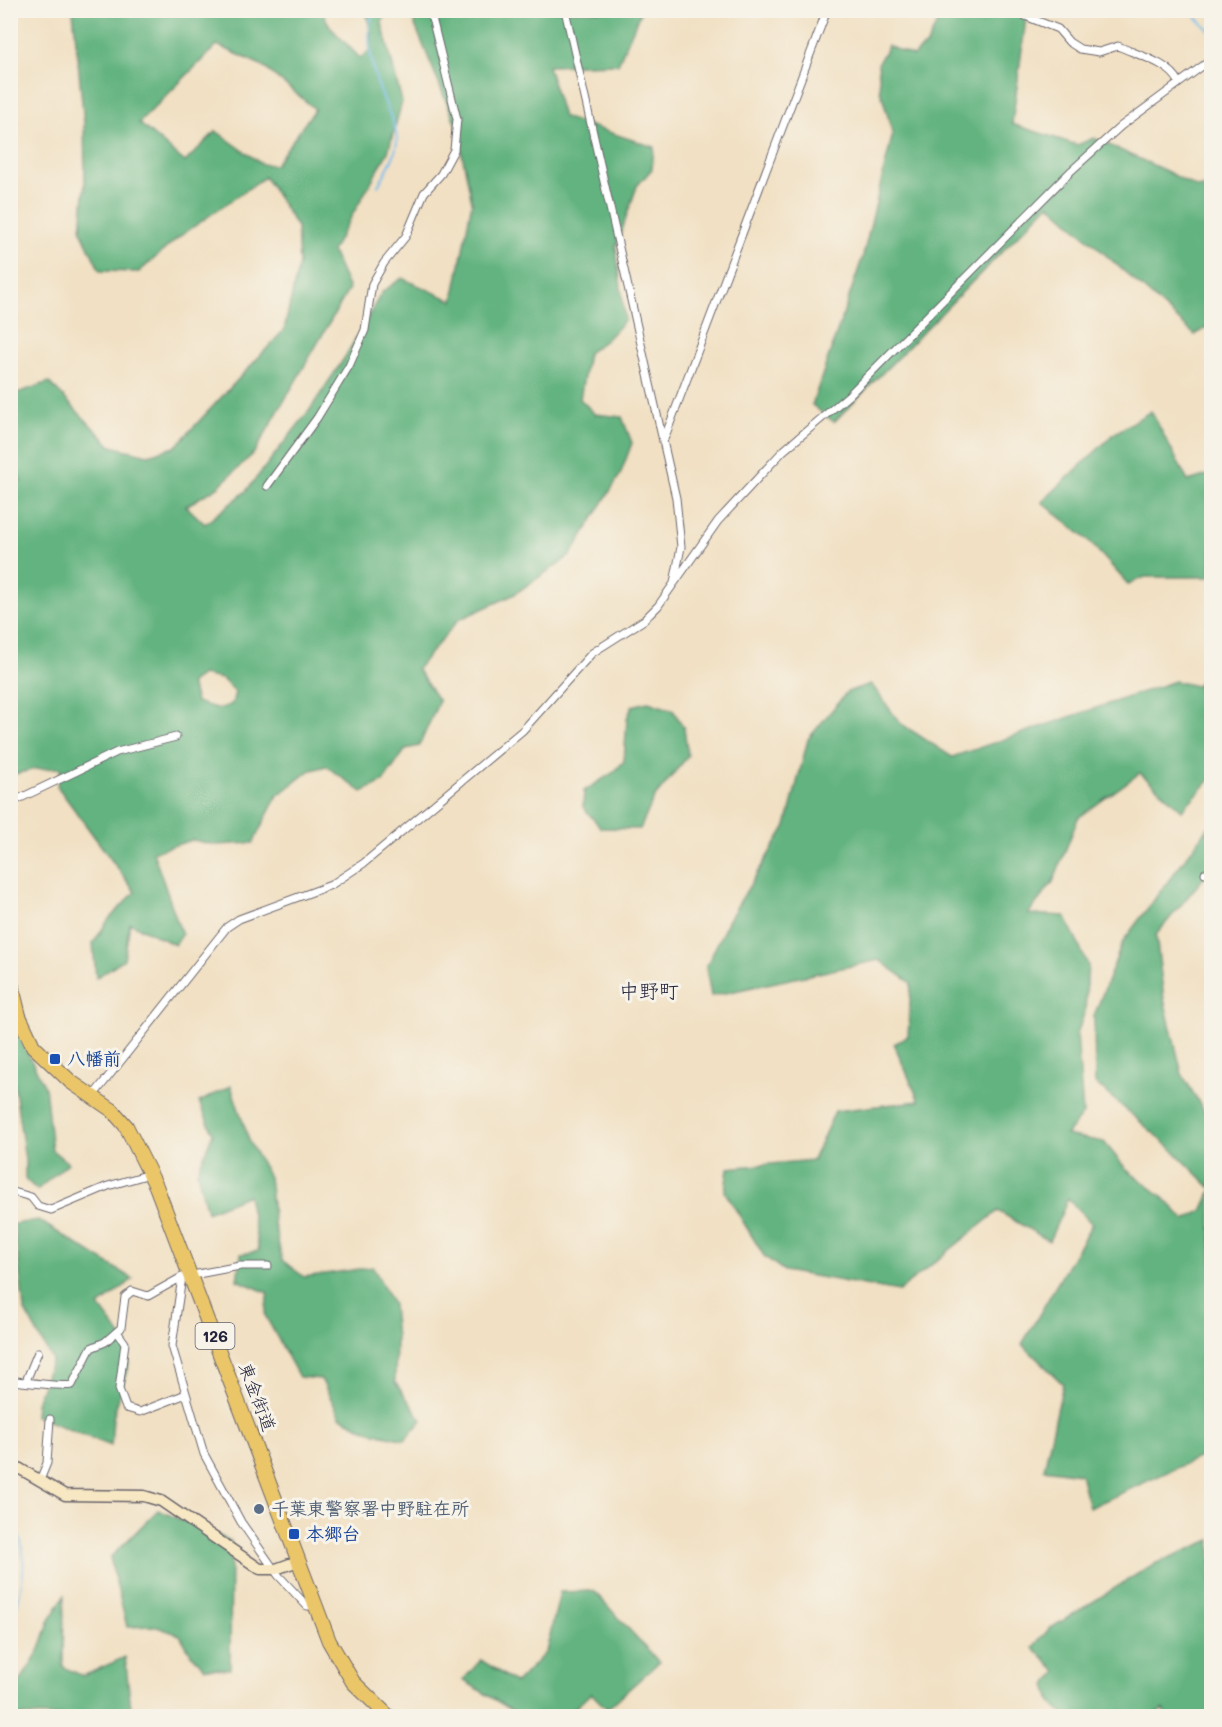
<svg xmlns="http://www.w3.org/2000/svg" width="1222" height="1727" font-family="Mali,'Klee One',sans-serif">
	<rect width="100%" height="100%" fill="#f7f3e8"/>
	<filter id="ink" filterUnits="userSpaceOnUse"><feTurbulence type="fractalNoise" baseFrequency=".0167" numOctaves="2"/><feDisplacementMap in="SourceGraphic" scale="12" xChannelSelector="R" yChannelSelector="G"/><feConvolveMatrix kernelMatrix="1 2 1 2 8 2 1 2 1" color-interpolation-filters="sRGB"/></filter>
	<filter id="wash" filterUnits="userSpaceOnUse"><feTurbulence type="fractalNoise" baseFrequency=".008" numOctaves="4" result="noise"/><feDisplacementMap in="SourceGraphic" scale="24" xChannelSelector="R" yChannelSelector="G"/><feGaussianBlur stdDeviation="1.35" result="paint"/><feColorMatrix in="noise" values="0 0 0 0 0 0 0 0 0 0 0 0 0 0 0 0 0 1.4 0 .05"/><feComposite in="paint" operator="in"/></filter>
	<g filter="url(#wash)">
		<rect width="100%" height="100%" fill="#f1e0c3"/>
		<path fill="#62b37f" stroke="#426a5d" stroke-width="1.5" fill-rule="evenodd" d="M73 11H322L330 27 360 58 369 51 371 34 366 11H386L382 23 402 102 388 152 332 251 349 289 254 453 218 487 186 506 205 524 246 491 309 411 345 357 382 292 402 278 453 301 472 202 456 125 410 13 412 11H641L618 64 548 66 563 117 654 147 652 169 637 186 616 247 625 320 606 340 588 353 580 399 595 414 622 417 632 443 620 475 570 556 513 595 458 620 417 669 439 701 419 746 406 749 383 782 362 792 326 766 309 771 277 796 253 843 216 845 192 840 153 852 182 935 175 945 130 923 124 959 96 978 93 943 109 919 135 892 57 786 61 768 35 769 11 775 10 482 21 481 11 461V395L49 382 111 446 148 455 175 447 284 330 299 264 297 227 265 177 179 237 139 272 100 271 81 231 85 181 84 123ZM217 45 261 65 315 109 275 165 262 164 216 131 185 162 139 123ZM202 675 222 679 235 692 232 704 219 709 196 702 191 683Z
			M943 11H1027L1012 124 1077 145 1094 138 1166 171 1198 188 1207 186 1212 208 1211 325 1195 335 1049 204 834 422 812 405 863 256 893 133 880 90 878 63 888 46 913 56 927 44Z
			M1151 411 1188 481 1211 474V577H1145L1128 584 1089 541 1042 502 1115 433Z
			M1211 668V779L1182 810 1140 773 1078 818 1053 882 1028 914 1065 916 1088 965 1085 1011 1077 1034 1083 1114 1066 1135 1104 1142 1127 1170 1163 1197 1185 1220 1202 1211 1211 1191V1452L1089 1508 1080 1474 1044 1469 1063 1384 1022 1344 1092 1224 1068 1199 1049 1241 998 1211 899 1291 784 1271 764 1256 725 1192 728 1168 813 1160 835 1111 919 1101 894 1044 908 1036 911 983 879 960 711 996 706 967 728 921 786 826 808 739 847 692 871 684 900 723 952 757 1175 681 1196 686Z
			M648 702 673 710 684 728 688 756 654 798 640 829 601 828 583 807 584 791 614 772 624 761 627 719 632 706Z
			M1211 824V869L1156 935 1164 999 1182 1074 1211 1123V1188L1173 1150 1095 1083 1094 1016 1123 941Z
			M10 1019 45 1087 52 1150 68 1163 37 1190 25 1179V1160L13 1076 11 1075Z
			M231 1086 250 1143 269 1177 274 1223 282 1260 304 1277 373 1267 393 1305 396 1339 395 1382 422 1420 405 1440 370 1432 340 1417 321 1379 299 1377 265 1315 268 1293 237 1280 241 1254 259 1251 248 1195 207 1212 197 1172 213 1133 199 1102Z
			M38 1220 133 1279 99 1306 122 1337 129 1363 113 1418 111 1446 35 1416 36 1403 52 1360 24 1309 14 1224Z
			M158 1510 231 1541 230 1669 205 1668 191 1654 180 1635 154 1626 127 1627 110 1558Z
			M1211 1540V1716H1167L1164 1709 1153 1716H1065L1051 1702 1046 1685 1057 1672 1033 1647 1049 1629 1152 1565Z
			M594 1591 659 1662 607 1709 591 1693 567 1716H521L463 1680 481 1660 516 1683 546 1652 560 1592Z
			M64 1596 63 1667 83 1676 125 1657 132 1716H11V1697L40 1649 50 1619Z"/>
		<g fill="none" stroke-linecap="round" stroke-linejoin="round">
			<path stroke="#73bcec" stroke-width="2" d="M374 10C363 34 373 77 384 100 389 114 396 124 397 139 397 156 385 172 378 186
				M1189 10 1212 33
				M10 1520C34 1551 21 1594 10 1628"/>
		</g>
	</g>
	<g filter="url(#ink)">
		<g fill="none" stroke-linecap="round" stroke-linejoin="round">
			<g stroke="#6a646b" stroke-width="9">
				<path id="street" d="M565 10 676 498 681 547 674 583
					M1010 10 1058 29 1069 42 1080 49 1099 52 1118 46C1138 55 1170 63 1179 82
					M663 442 827 10
					M267 486 317 418 349 366 365 330 372 284 384 263 406 236 424 193 441 174 454 150 457 119 430 10
					M10 803 117 752 176 737
					M1205 873 1212 874
					M93 1096 227 927 239 919 331 885 364 863 523 730 592 653 644 620 658 606 718 521 783 451 849 395 1071 171 1121 126 1212 59
					M10 1191 31 1197 38 1206 51 1210 108 1186 150 1174
					M182 1277 172 1346 204 1454 241 1522 278 1575 307 1606H315
					M118 1333 125 1343 119 1389 126 1408 140 1412 186 1394
					M10 1380C19 1382 67 1387 72 1385L91 1348 105 1342 121 1328 125 1297 132 1291 148 1296 182 1277 240 1266H268
					M26 1381 38 1352
					M40 1480 47 1463 50 1419"/>
			</g>
			<g stroke="#6a646b" stroke-width="13">
				<path id="secondary" d="M10 1463 65 1495 144 1496 161 1501 260 1569H276L298 1561"/>
			</g>
			<g stroke="#6a646b" stroke-width="16">
				<path id="highway" d="M10 979 19 1016 33 1046 71 1082 112 1110 126 1126 156 1186 329 1641 353 1682 388 1716"/>
			</g>
			<use href="#street" stroke="#fff" stroke-width="7"/>
			<use href="#secondary" stroke="#f7e8c3" stroke-width="10"/>
			<use href="#highway" stroke="#ebc669" stroke-width="14"/>
		</g>
	</g>
	<g fill="#1a4fb4" stroke="#f7f3e8" stroke-width="2">
		<rect x="49" y="1053" width="12" height="12" rx="3"/>
		<rect x="288" y="1528" width="12" height="12" rx="3"/>
	</g>
	<circle fill="#5c6f8a" stroke="#f7f3e8" stroke-width="2" cx="259" cy="1509" r="6"/>
	<g text-anchor="middle" stroke-width="6" stroke-linejoin="round" paint-order="stroke">
		<rect fill="#f7f3e8" stroke="#62616f" stroke-width="1.5" x="195.5" y="1323" width="39" height="26" rx="4.5"/>
		<g font-size="16" font-weight="bold" fill="#22223b">
			<text x="215" y="1342">126</text>
		</g>
		<g font-size="18" font-weight="bold" fill="#164399" stroke="#f7f3e8" text-anchor="start">
			<text x="67" y="1065">八幡前</text>
			<text x="306" y="1540">本郷台</text>
		</g>
		<g font-size="18" fill="#22223b" stroke="#f7f3e8">
			<text transform="translate(257 1397) rotate(69)" y="6">東金街道</text>
		</g>
		<g font-size="18" font-weight="bold" fill="#4e5e75" stroke="#f7f3e8" text-anchor="start">
			<text x="271" y="1515">千葉東警察署中野駐在所</text>
		</g>
		<g font-size="20" fill="#22223b" stroke="#f7f3e8">
			<text x="649" y="998">中野町</text>
		</g>
	</g>
	<rect width="1222" height="1727" fill="none" stroke="#f7f3e8" stroke-width="36"/>
</svg>
